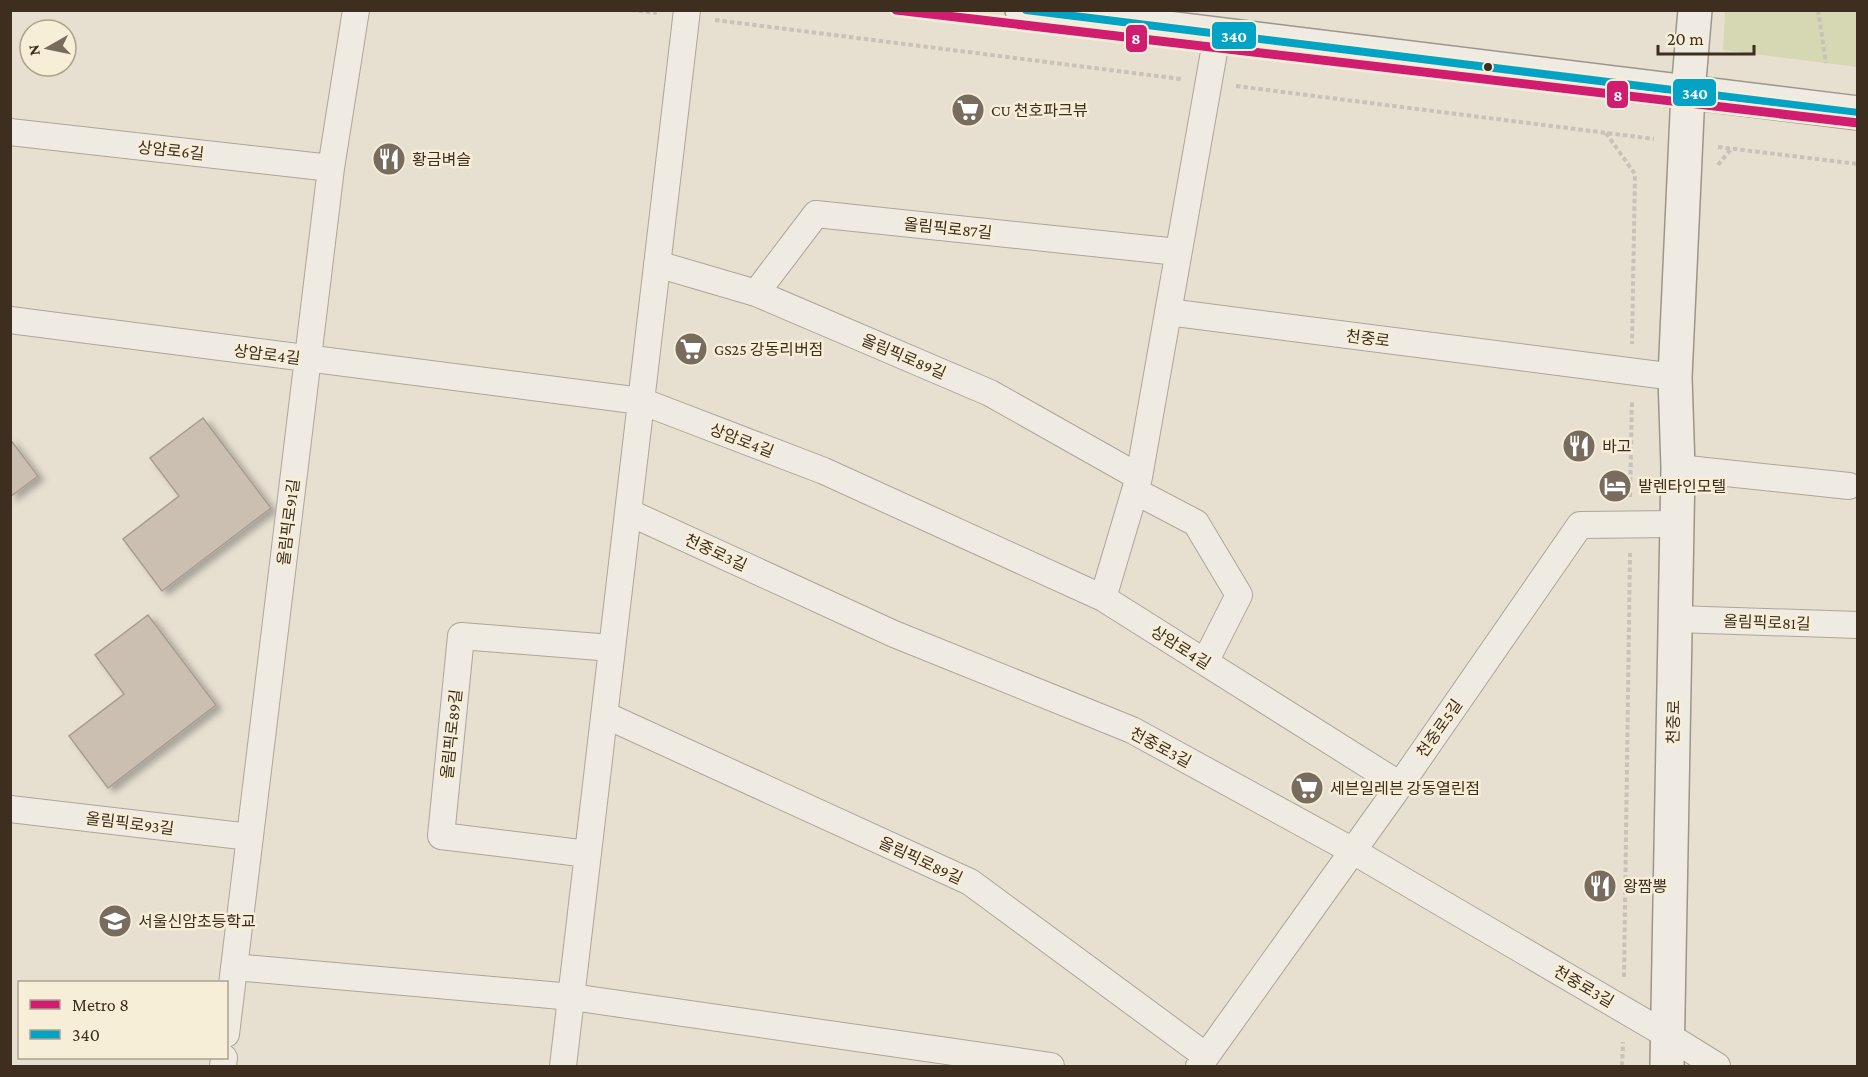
<svg xmlns="http://www.w3.org/2000/svg" width="1868" height="1077" font-family="'Crimson Pro','Noto Sans KR',serif">
	<defs>
		<filter id="shadow"><feDropShadow dx="6" dy="4" stdDeviation="3" flood-color="#0004"/></filter>
	</defs>
	<rect width="100%" height="100%" fill="#e7e0d1"/>
	<path fill="#d6d7b3" d="M1725 11H1857V67L1723 50Z"/>
	<path fill="#cbbfb2" stroke="#a89c90" stroke-width="1.5" filter="url(#shadow)" d="M203 418 271 508 162 591 123 539 179 496 150 458Z
		M10 439 38 476 10 497Z
		M148 615 216 705 108 788 69 736 124 694 95 655Z"/>
	<g fill="none" stroke-linecap="round" stroke-linejoin="round">
		<g stroke="#ada599" stroke-width="28">
			<path id="street" d="M10 132 331 168
				M657 264 756 293 990 393 1139 477
				M756 293 816 214 1178 252
				M1168 312 1675 377
				M10 320 641 401 824 471 1103 598 1400 785
				M1678 468 1849 486
				M1135 491 1196 523 1239 595 1205 662
				M628 512 894 634 1132 730 1353 851 1667 1035 1717 1066
				M1103 598 1139 477 1217 35
				M1676 619 1858 625
				M605 715 970 882 1206 1056
				M10 809 250 837
				M588 854 441 836 461 636 612 648
				M234 967 572 997 1051 1066
				M226 1034 331 168 356 10
				M223 1066 224 1058
				M563 1066 687 10
				M1199 1066 1400 785 1580 525 1676 524"/>
		</g>
		<g stroke="#9c958a" stroke-width="36">
			<path id="secondary" d="M1022 10 1858 113
				M1667 1066 1678 468 1675 377 1688 92 1695 10"/>
		</g>
		<path stroke="#c8c2b9" stroke-width="4" stroke-dasharray="4.5 3" stroke-linecap="butt" d="M631 10 657 13
			M1818 10 1826 63
			M715 20 1181 79
			M1236 86 1654 139
			M1606 133 1635 174 1632 344
			M1718 147 1858 164
			M1718 165 1731 149
			M1630 497 1632 400
			M1624 977 1630 553
			M1622 1066 1623 1042"/>
		<use href="#street" stroke="#efebe3" stroke-width="26"/>
		<use href="#secondary" stroke="#efebe3" stroke-width="33"/>
		<g stroke="#f7eed8" stroke-width="12">
			<path id="bus-1" d="M1026 10 1858 113"/>
		</g>
		<use href="#bus-1" stroke="#03a3c5" stroke-width="8"/>
		<g stroke="#f7eed8" stroke-width="14">
			<path id="metro-1" d="M896 10 1858 123"/>
		</g>
		<use href="#metro-1" stroke="#d11d70" stroke-width="9"/>
	</g>
	<defs>
		<g id="supermarket-disc" transform="scale(1.725)"><circle r="9.5" fill="#786c5e" stroke="#f7eed8"/><path d="M-6-5.5h2.5l.6 2H6L4.5 2H-2.5L-4.4-4H-6ZM-1.5 3.2a1.3 1.3 0 1 0 .1 0ZM3 3.2a1.3 1.3 0 1 0 .1 0Z" fill="#fff"/></g>
		<g id="restaurant-disc" transform="scale(1.725)"><circle r="9.5" fill="#786c5e" stroke="#f7eed8"/><path d="M-5-6h1v4h1v-4h1v4h1v-4h1v5L-1.5 .5V6h-2V.5L-5-1ZM5-6V6H3V1.5H1.5Q1.5-4 5-6Z" fill="#fff"/></g>
		<g id="hotel-disc" transform="scale(1.725)"><circle r="9.5" fill="#786c5e" stroke="#f7eed8"/><path d="M-6-4.5h1.5V1H6V5H4.5V3h-9V5H-6ZM-4 0a1.8 1.8 0 1 1 3.6 0ZM.5 0V-2.5h3Q6-2.5 6 0Z" fill="#fff"/></g>
		<g id="school-disc" transform="scale(1.725)"><circle r="9.5" fill="#786c5e" stroke="#f7eed8"/><path d="M0-5L7-2L0 1L-7-2ZM-4 1L0 2.5L4 1V4Q0 6-4 4Z" fill="#fff"/></g>
	</defs>
	<g fill-rule="evenodd">
		<use href="#supermarket-disc" x="968" y="110"/>
		<use href="#restaurant-disc" x="389" y="159"/>
		<use href="#supermarket-disc" x="691" y="349"/>
		<use href="#restaurant-disc" x="1579" y="446"/>
		<use href="#hotel-disc" x="1615" y="486"/>
		<use href="#supermarket-disc" x="1307" y="788"/>
		<use href="#restaurant-disc" x="1600" y="886"/>
		<use href="#school-disc" x="115" y="921"/>
	</g>
	<circle fill="#3d2e20" stroke="#f7eed8" stroke-width="2" cx="1488" cy="67" r="5"/>
	<g text-anchor="middle" stroke-width="5" stroke-linejoin="round" paint-order="stroke">
		<g font-size="16" fill="#3d2e20" stroke="#f7eed8" text-anchor="start">
			<text x="991" y="116">CU 천호파크뷰</text>
			<text x="412" y="165">황금벼슬</text>
			<text x="714" y="355">GS25 강동리버점</text>
			<text x="1602" y="452">바고</text>
			<text x="1638" y="492">발렌타인모텔</text>
			<text x="1330" y="794">세븐일레븐 강동열린점</text>
			<text x="1623" y="892">왕짬뽕</text>
			<text x="138" y="927">서울신암초등학교</text>
		</g>
		<g font-size="16" fill="#3d2e20" stroke="#f7eed8">
			<text transform="translate(171 150) rotate(6)" y="6">상암로6길</text>
			<text transform="translate(948 228) rotate(6)" y="6">올림픽로87길</text>
			<text transform="translate(1368 338) rotate(7)" y="6">천중로</text>
			<text transform="translate(267 354) rotate(7)" y="6">상암로4길</text>
			<text transform="translate(904 356) rotate(23)" y="6">올림픽로89길</text>
			<text transform="translate(742 440) rotate(21)" y="6">상암로4길</text>
			<text transform="translate(288 522) rotate(-83)" y="6">올림픽로91길</text>
			<text transform="translate(716 552) rotate(25)" y="6">천중로3길</text>
			<text transform="translate(1767 622) rotate(2)" y="6">올림픽로81길</text>
			<text transform="translate(1181 647) rotate(32)" y="6">상암로4길</text>
			<text transform="translate(1673 722) rotate(-89)" y="6">천중로</text>
			<text transform="translate(1439 728) rotate(-55)" y="6">천중로5길</text>
			<text transform="translate(451 734) rotate(-84)" y="6">올림픽로89길</text>
			<text transform="translate(1161 747) rotate(28)" y="6">천중로3길</text>
			<text transform="translate(130 823) rotate(7)" y="6">올림픽로93길</text>
			<text transform="translate(921 860) rotate(25)" y="6">올림픽로89길</text>
			<text transform="translate(1584 986) rotate(30)" y="6">천중로3길</text>
		</g>
	</g>
	<g stroke="#f7eed8" stroke-width="2">
		<rect x="1211" y="21" width="46" height="29" rx="6" fill="#03a3c5"/>
		<rect x="1125" y="24" width="23" height="29" rx="6" fill="#d11d70"/>
		<rect x="1672" y="78" width="45" height="29" rx="6" fill="#03a3c5"/>
		<rect x="1606" y="80" width="23" height="29" rx="6" fill="#d11d70"/>
	</g>
	<g font-size="16" text-anchor="middle" font-weight="bold" fill="#fff">
		<text x="1234" y="42">340</text>
		<text x="1136" y="44">8</text>
		<text x="1695" y="99">340</text>
		<text x="1618" y="101">8</text>
	</g>
	<rect width="1868" height="1077" fill="none" stroke="#3d2e20" stroke-width="24"/>
	<rect x="18" y="981" width="210" height="78" fill="#f7eed8" stroke="#ada18e" stroke-width="1.5"/>
	<rect x="30" y="1000" width="30" height="9" fill="#d11d70" stroke="#ada18e" stroke-width="1.5"/>
	<text x="72" y="1011" font-size="18" fill="#3d2e20">Metro 8</text>
	<rect x="30" y="1030" width="30" height="9" fill="#03a3c5" stroke="#ada18e" stroke-width="1.5"/>
	<text x="72" y="1041" font-size="18" fill="#3d2e20">340</text>
	<g transform="translate(48 48) rotate(261)"><circle r="28" fill="#f7eed8" stroke="#ada18e" stroke-width="1.5"/>
	<path d="M0-4.5L10 22L0 15L-10 22Z" fill="#786c5e"/>
	<text y="-9" font-size="16" font-weight="bold" text-anchor="middle" fill="#3d2e20">N</text>
	</g>
	<path d="M1658 45v9h96v-9" fill="none" stroke="#3d2e20" stroke-width="3"/>
	<text x="1667" y="45" font-size="18" fill="#3d2e20" stroke="#f7eed8" stroke-width="4.5" paint-order="stroke">20 m</text>
</svg>
